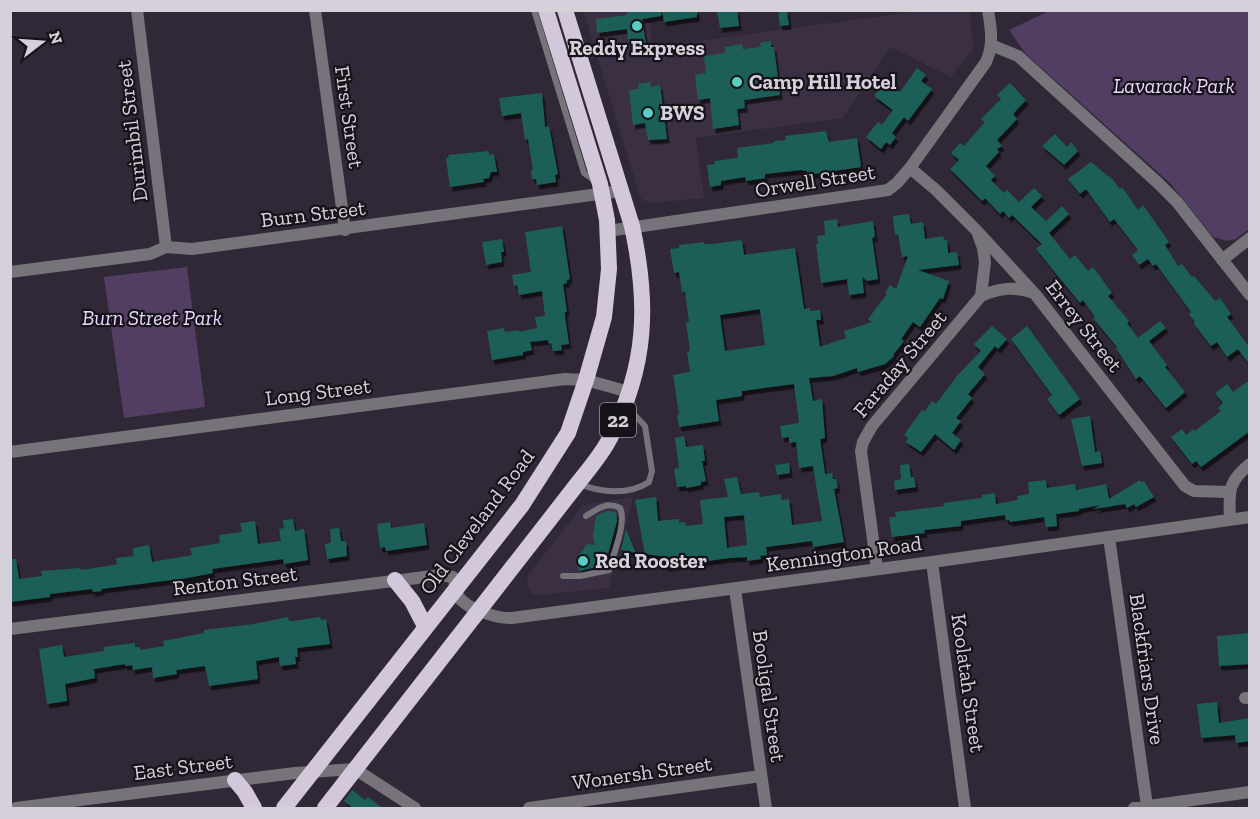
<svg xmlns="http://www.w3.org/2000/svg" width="1260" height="819" font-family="'Zilla Slab',serif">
	<defs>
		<filter id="shadow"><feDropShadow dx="2.5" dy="4.5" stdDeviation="0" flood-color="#0009"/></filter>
	</defs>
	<rect width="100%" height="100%" fill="#302837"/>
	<path fill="#3b2f44" d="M583 10 648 11 653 47 919 11H969L974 47 951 77 890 47 843 118 696 138 704 198 652 203 642 200 640 196Z
		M633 497 609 588 540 595 532 594 527 582 528 575 583 505Z"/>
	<path fill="#533e63" d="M1049 11H1249V229L1236 239 1227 241 1213 237 1171 184 1026 54 1009 30Z
		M187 267 205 407 124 418 104 277Z"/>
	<path fill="#1d5f59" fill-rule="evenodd" filter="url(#shadow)" d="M636 10H661V16L642 19 646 44 629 47 627 29 597 33 596 19 627 15V12Z
		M662 10H697V17L664 22Z
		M717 10H737L739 26 720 28Z
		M778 10H787L789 25 780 26Z
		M771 41V47H774L780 95 744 100 745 108 737 109 739 125 713 129 710 98 698 100 695 75 706 73 704 56 725 53V47L742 44 743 49 761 47 760 43Z
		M917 68 926 75 921 81 932 89 908 121 904 117 892 133 896 137 890 145 886 142 881 149 866 137 878 122 882 125 893 110 874 96 885 81 900 92Z
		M650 82 651 87 660 85 667 139 648 140 645 123 633 125 629 90 639 89 638 84Z
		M1010 83 1026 100 1013 114 1017 119 997 140 1002 146 997 149 999 152 986 166 995 176 991 180 1004 193 1007 190 1019 202 1034 188 1042 196 1031 207 1046 221 1062 206 1069 214 1049 233 1070 259 1075 255 1088 271 1093 267 1112 293 1108 296 1129 321 1127 323 1138 338 1160 321 1166 328 1149 341 1167 365 1165 367 1185 392 1166 408 1140 376 1136 379 1116 348 1117 347 1093 318 1095 317 1083 300 1080 303 1036 249 1042 244 1012 215 1009 218 1003 211 1000 214 985 198 982 201 950 169 959 160 951 153 960 143 964 146 985 122 981 119 1001 99 997 95Z
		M542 93 545 127 549 126 558 174 555 175 556 182 537 185 536 179H532L531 170H533L528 139 525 140 521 113 502 116 499 98Z
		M826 131 829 142 857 138 861 167 807 175V171L801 170 765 174V178L746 181 745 177 721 181V185L710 187 707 165 715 164 714 161 738 158 737 148 774 143V141L786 140 785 136Z
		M1055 134 1067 147 1071 142 1078 151 1064 165 1042 146Z
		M489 151V155L494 154 497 172H491L489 178 483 179 484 182 450 187 446 158 449 157 448 155Z
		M1091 162 1113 180 1120 189 1122 187 1138 210 1143 205 1169 242 1165 245 1178 266 1182 264 1192 277 1194 276 1215 301 1220 298 1231 314 1227 317 1250 348V365L1238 349 1227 357 1217 342 1211 346 1194 324 1195 322 1189 314 1191 312 1156 264 1153 266 1148 259 1139 265 1132 255 1138 250 1114 219 1110 222 1086 189 1080 194 1068 179Z
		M909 214 911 224 923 222 925 239 943 236 944 240H947L948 253 957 252 959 265 918 270 949 281 943 299 940 298 920 327 913 322 901 339 904 341 893 355 894 356 885 364 858 372 857 368 833 376 809 378 813 401 822 399 825 438 820 439 825 474 832 473 833 479H836L838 488 834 489 844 542 813 547 812 541 766 547 767 555 760 556 761 559 747 561V557L729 558 665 567V565H660V556L645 554 635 500 656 497 658 521 679 519V523L685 522 686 526 703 524 700 500 728 497 724 479 737 477 741 494 759 492 760 497 781 494 782 500 789 499 792 525 822 521 813 466 799 468 796 442 789 443V437L782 438 780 426 799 423 794 384 742 391V396L716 400 719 421 679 427 677 415 679 414 673 375 690 372 687 352 690 351 686 322H689L685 292H682L679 272 674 273 670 249 679 248V245L704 242 705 244H712L742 240 744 255 795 248 804 309 810 308V311L820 310 821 320H816L820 347 846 338 844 331 872 322 868 319 887 294 885 293 890 285 896 289 908 256 902 257 898 235H895L893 216ZM760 309 765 345 725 351 720 315ZM744 515 747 545 727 548 724 517Z
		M837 219 838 227 873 221 875 237 872 238 878 279 867 281 862 277 864 293 849 295 847 279 821 283 816 244H818L817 236 825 235 824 221Z
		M562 226 570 279 567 280V283L563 284 567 312H565V317L569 344 561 345 562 350 553 351 551 343 549 344 548 340 530 342 532 350 523 352V355L492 360 487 331 504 328 505 332 519 330V332L537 328 535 317 545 316 542 291 519 295 517 285 514 286 512 275 531 272 525 232Z
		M502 239 504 252H501L502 262 486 265 482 242Z
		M992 326 1007 339 998 349 995 346 978 367 985 374 968 394 972 398 956 418 961 421 952 433 961 440 954 450 935 434 921 452 906 442 908 438 904 435 922 410 925 411 932 401 936 404 957 376 981 351 974 344Z
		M1027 326 1080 399 1059 415 1047 399 1052 395 1011 339Z
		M1250 380V431L1201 467 1196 461 1192 464 1171 437 1182 429 1186 435 1194 429 1195 431 1221 411 1218 408 1223 403 1215 393 1227 384 1233 392Z
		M1090 416 1095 452 1100 451 1102 463 1082 466 1071 419Z
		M684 436 686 447 703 445 705 461H702L706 481 701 482V485L686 488V486L677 487 674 469 679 468 675 438Z
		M789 463 790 473 777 475 775 465Z
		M909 464 911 477H914L916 487 895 490 894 481 901 479 900 465Z
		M1046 480 1047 488 1075 484 1076 490 1106 484 1109 499 1140 480 1141 482 1144 481 1154 497 1136 507 1134 504 1127 508 1125 504 1094 509 1100 505 1079 509V511L1056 514 1057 526 1046 527 1044 517 1010 522 1009 520H1006L1005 515 961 521V526L924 530 925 533 892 537 889 517H896L895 512 944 506 943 503 982 498V495L995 493 996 504 1018 500 1017 496 1029 494 1028 482Z
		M607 511 616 512 617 521 605 565 579 571 577 558 587 544 595 545 593 535 596 516Z
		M293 519 295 531 304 529 308 560 284 564 283 559 212 569 213 573 187 578 101 589 102 591 93 592 92 589 50 594V597L10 602V559H16L19 579 42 576 41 571 80 568 81 570 113 565 117 564 116 558 134 556 133 548 149 545 152 562 192 555 190 548 220 543 219 535 242 532 240 523 255 521 258 544 281 541 279 529 284 528 283 520Z
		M390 522 391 528 424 523 427 545 386 551 385 547 380 548 377 524Z
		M339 528 341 541H346L347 556 327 559 325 544 331 543 330 529Z
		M626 529 636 553 621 550Z
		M288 617 289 621H293L320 617 321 620 326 619 330 644 297 648 298 657H295L296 664 280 666 279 657 256 661 258 679 209 686 205 666 176 670 177 674 153 678 152 667 133 670 132 665 125 666V664L94 669 95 678 65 684 67 701 47 704 39 649 62 645 64 657 104 651 103 647 135 643V647H140V650L164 646 163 641 204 633V630L254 624Z
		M1250 633V664L1219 666 1217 636Z
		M1217 702 1219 723 1250 718V741L1236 743 1235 735 1201 738 1197 704Z
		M352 790 365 800 368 797 382 808H353L344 801Z"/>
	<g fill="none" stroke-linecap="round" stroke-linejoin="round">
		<path stroke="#77737b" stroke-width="6" d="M534 10 584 173 594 180
			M580 484C600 493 630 495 649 482L652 471 645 426 627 407
			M563 576H580L609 570C613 555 627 522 620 508 607 501 597 509 586 516"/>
		<path stroke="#77737b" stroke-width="12" d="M137 10 166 247
			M315 10 345 230
			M991 45 1018 56 1158 183 1177 202 1250 295
			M910 168 936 190 977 231 1035 294 1185 486 1194 491 1229 492
			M608 231 888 190 897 183 910 168 986 62C994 45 991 28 988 10
			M1222 260 1250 238
			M10 272 150 254 166 247 192 249 621 191
			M981 296C1000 288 1015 286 1034 293
			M10 452 565 379 586 380 629 392
			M1230 519C1229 493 1227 482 1250 464
			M1109 537 1147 806
			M932 562 965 808
			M877 569 861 451 863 442 872 426 981 296 985 262 983 248 978 234
			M735 589 766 808
			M10 629 441 575 453 577C455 582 455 590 458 596 466 609 498 619 512 618L932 562 1250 517
			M1245 698H1250
			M16 808 295 773 355 769 415 808
			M529 808 761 776
			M1134 808 1250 792"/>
		<path stroke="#d2c8da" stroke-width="16" d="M395 580 412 601 425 626
			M235 780 245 792 254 808
			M284 808 522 505 568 433 586 380 604 317 609 269 607 220 600 184 546 10
			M325 808 578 483C589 469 602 454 610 438 647 366 649 304 632 226L565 10"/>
	</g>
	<g fill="#56cec2" stroke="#161219" stroke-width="2">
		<circle cx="637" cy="26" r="6"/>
		<circle cx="737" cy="82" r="6"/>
		<circle cx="648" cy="113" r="6"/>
		<circle cx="583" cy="561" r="6"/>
	</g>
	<g text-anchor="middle" stroke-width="4.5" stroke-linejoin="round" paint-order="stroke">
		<rect fill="#161219" stroke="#9c97a0" stroke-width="1.5" x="600" y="403" width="36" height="34" rx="4.5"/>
		<g font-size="20" font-weight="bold" fill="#d5d0da">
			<text x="618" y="427">22</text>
		</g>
		<g font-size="21" font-weight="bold" fill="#d5d0da" stroke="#161219" text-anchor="start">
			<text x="637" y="55" text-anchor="middle">Reddy Express</text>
			<text x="749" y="89">Camp Hill Hotel</text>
			<text x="660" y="120">BWS</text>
			<text x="595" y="568">Red Rooster</text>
		</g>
		<g font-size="21" font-style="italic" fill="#ebd6fd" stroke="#161219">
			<text x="1174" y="93">Lavarack Park</text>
			<text x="152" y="325">Burn Street Park</text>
		</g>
		<g font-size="21" fill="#d5d0da" stroke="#161219">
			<text transform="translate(349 117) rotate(82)" y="7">First Street</text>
			<text transform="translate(132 131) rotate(-97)" y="7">Durimbil Street</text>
			<text transform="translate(815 181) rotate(-9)" y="7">Orwell Street</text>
			<text transform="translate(313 214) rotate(-7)" y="7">Burn Street</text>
			<text transform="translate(1084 326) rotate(52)" y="7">Errey Street</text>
			<text transform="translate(900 364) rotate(-50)" y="7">Faraday Street</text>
			<text transform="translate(318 392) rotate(-7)" y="7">Long Street</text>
			<text transform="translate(477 522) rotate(-53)" y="7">Old Cleveland Road</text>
			<text transform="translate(844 554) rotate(-8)" y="7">Kennington Road</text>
			<text transform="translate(235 581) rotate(-7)" y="7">Renton Street</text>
			<text transform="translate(1147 669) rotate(82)" y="7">Blackfriars Drive</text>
			<text transform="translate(968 683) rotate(82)" y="7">Koolatah Street</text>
			<text transform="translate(769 696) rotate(82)" y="7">Booligal Street</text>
			<text transform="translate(183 767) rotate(-7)" y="7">East Street</text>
			<text transform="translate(642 773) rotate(-8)" y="7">Wonersh Street</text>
		</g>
	</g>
	<rect width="1260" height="819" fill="none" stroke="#d5d0da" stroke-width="24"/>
	<g transform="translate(42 42) rotate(73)" stroke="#161219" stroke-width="4.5" paint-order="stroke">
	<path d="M0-4.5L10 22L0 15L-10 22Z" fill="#d5d0da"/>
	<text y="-9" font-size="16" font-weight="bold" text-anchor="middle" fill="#d5d0da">N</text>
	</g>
</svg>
